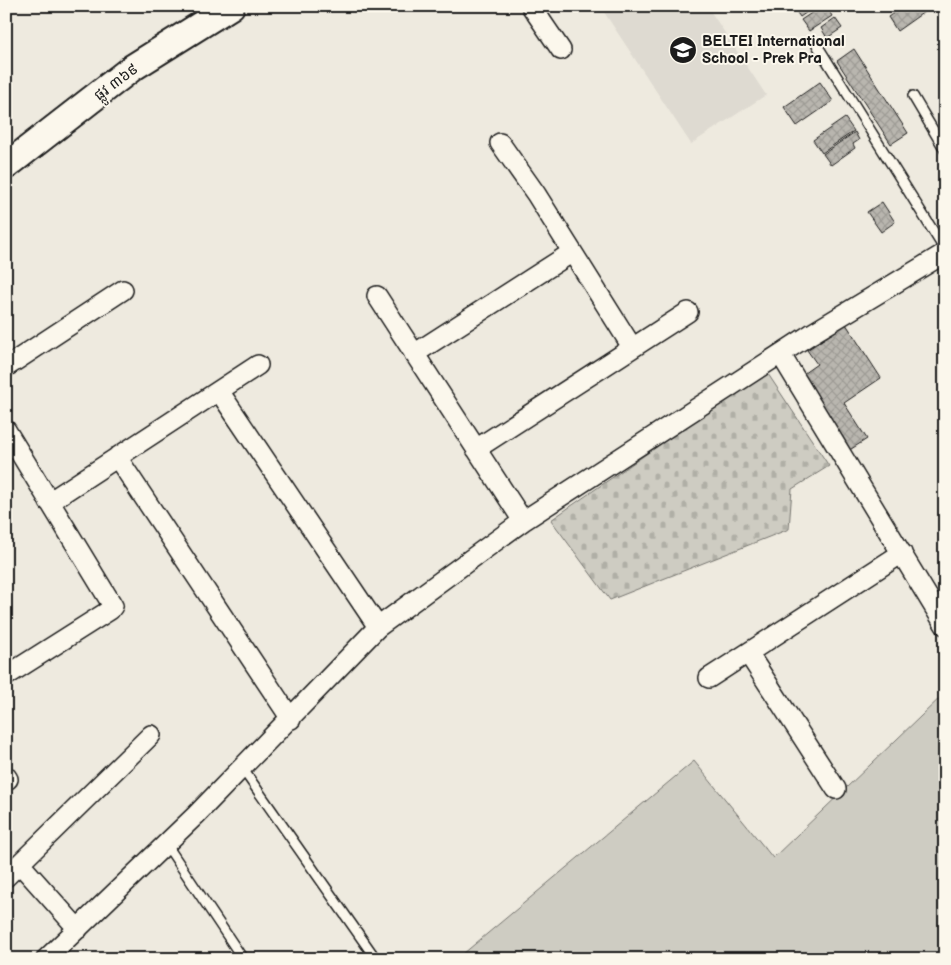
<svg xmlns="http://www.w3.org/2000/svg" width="951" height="965" font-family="'Balsamiq Sans','Noto Sans Khmer',sans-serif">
	<defs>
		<pattern id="cemetery-stones" width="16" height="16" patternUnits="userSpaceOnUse" patternTransform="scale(1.25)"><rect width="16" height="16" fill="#ceccc2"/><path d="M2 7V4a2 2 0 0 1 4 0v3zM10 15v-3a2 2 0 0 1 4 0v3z" fill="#b0afa6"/></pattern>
		<pattern id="building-cross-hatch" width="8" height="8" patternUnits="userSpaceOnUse" patternTransform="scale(1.25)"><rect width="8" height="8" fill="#b9b6af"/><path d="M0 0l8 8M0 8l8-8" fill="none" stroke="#9e9c96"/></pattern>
	</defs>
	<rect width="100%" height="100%" fill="#eeeadf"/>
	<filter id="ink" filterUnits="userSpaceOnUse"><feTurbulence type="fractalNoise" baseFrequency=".02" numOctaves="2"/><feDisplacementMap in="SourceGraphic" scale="10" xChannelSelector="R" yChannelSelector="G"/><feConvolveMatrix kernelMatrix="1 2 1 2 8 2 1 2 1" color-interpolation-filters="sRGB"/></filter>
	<g filter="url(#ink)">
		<path fill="#dedad1" d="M600 6H707L766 95 691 144Z"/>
		<path fill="#ceccc2" stroke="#75746f" d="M945 693V959H457L694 761 773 858Z"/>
		<path fill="url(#cemetery-stones)" stroke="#75746f" d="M766 371 829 466 792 489 789 529 610 600 551 520Z"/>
		<path fill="url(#building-cross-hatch)" stroke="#1c1c1c" d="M795 6H811L813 8 800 17 793 7Z
			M822 6H826L832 16 809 31 801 20Z
			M904 6H920L924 12 897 31 888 17Z
			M835 18 842 28 827 38 821 28Z
			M854 49 908 133 891 144 837 61Z
			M820 82 833 101 797 126 784 107Z
			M845 118 854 131 822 153 813 140Z
			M855 132 859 140 853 144 855 148 831 165 823 154Z
			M882 202 895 222 881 232 867 212Z
			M846 324 881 378 844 403 867 439 848 451 800 376 817 364 807 350Z"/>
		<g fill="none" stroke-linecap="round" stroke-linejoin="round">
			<g stroke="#1c1c1c" stroke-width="12">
				<path id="service" d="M817 45 945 250
					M913 96 945 150
					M242 768 376 959
					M166 844 243 959"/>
			</g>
			<g stroke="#1c1c1c" stroke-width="22">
				<path id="minor" d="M531 6 561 50
					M500 143 536 194 632 347
					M377 296 523 521
					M414 354 571 253
					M781 355 945 625
					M6 367 123 290
					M219 391 378 627
					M6 430 113 606 110 610 6 676
					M476 449 688 312
					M117 457 291 719
					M49 502 258 365
					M748 653 836 789
					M709 678 902 553
					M6 776 8 779
					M20 864 78 929
					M6 877 151 735
					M46 959 196 815 378 627 523 521 811 334 945 253"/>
			</g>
			<g stroke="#1c1c1c" stroke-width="30">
				<path id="secondary" d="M6 166 132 68 231 6"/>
			</g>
			<use href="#service" stroke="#fbf7ec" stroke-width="9"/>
			<use href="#minor" stroke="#fbf7ec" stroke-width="19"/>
			<use href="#secondary" stroke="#fbf7ec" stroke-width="26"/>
		</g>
	</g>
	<defs>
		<g id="school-disc" transform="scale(1.4375)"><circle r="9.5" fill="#1c1c1c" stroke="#fbf7ec"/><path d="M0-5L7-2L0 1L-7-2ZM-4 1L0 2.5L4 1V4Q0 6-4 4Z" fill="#fff"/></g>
	</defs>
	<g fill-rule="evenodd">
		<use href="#school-disc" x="683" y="50"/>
	</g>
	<g text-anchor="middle" stroke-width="4" stroke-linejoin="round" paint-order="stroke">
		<g font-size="15" font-weight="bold" fill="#1c1c1c" stroke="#fbf7ec" text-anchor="start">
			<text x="702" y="46">BELTEI International<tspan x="702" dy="17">School - Prek Pra</tspan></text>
		</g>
		<g font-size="15" fill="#1c1c1c" stroke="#fbf7ec">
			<text transform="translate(116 82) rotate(-37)" y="5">ផ្លូវ ៣៦៩</text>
		</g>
	</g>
	<rect width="951" height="965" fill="none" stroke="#fbf7ec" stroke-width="25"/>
	<rect x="12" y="12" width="926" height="940" fill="none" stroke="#1c1c1c" stroke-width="2" filter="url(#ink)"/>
</svg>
